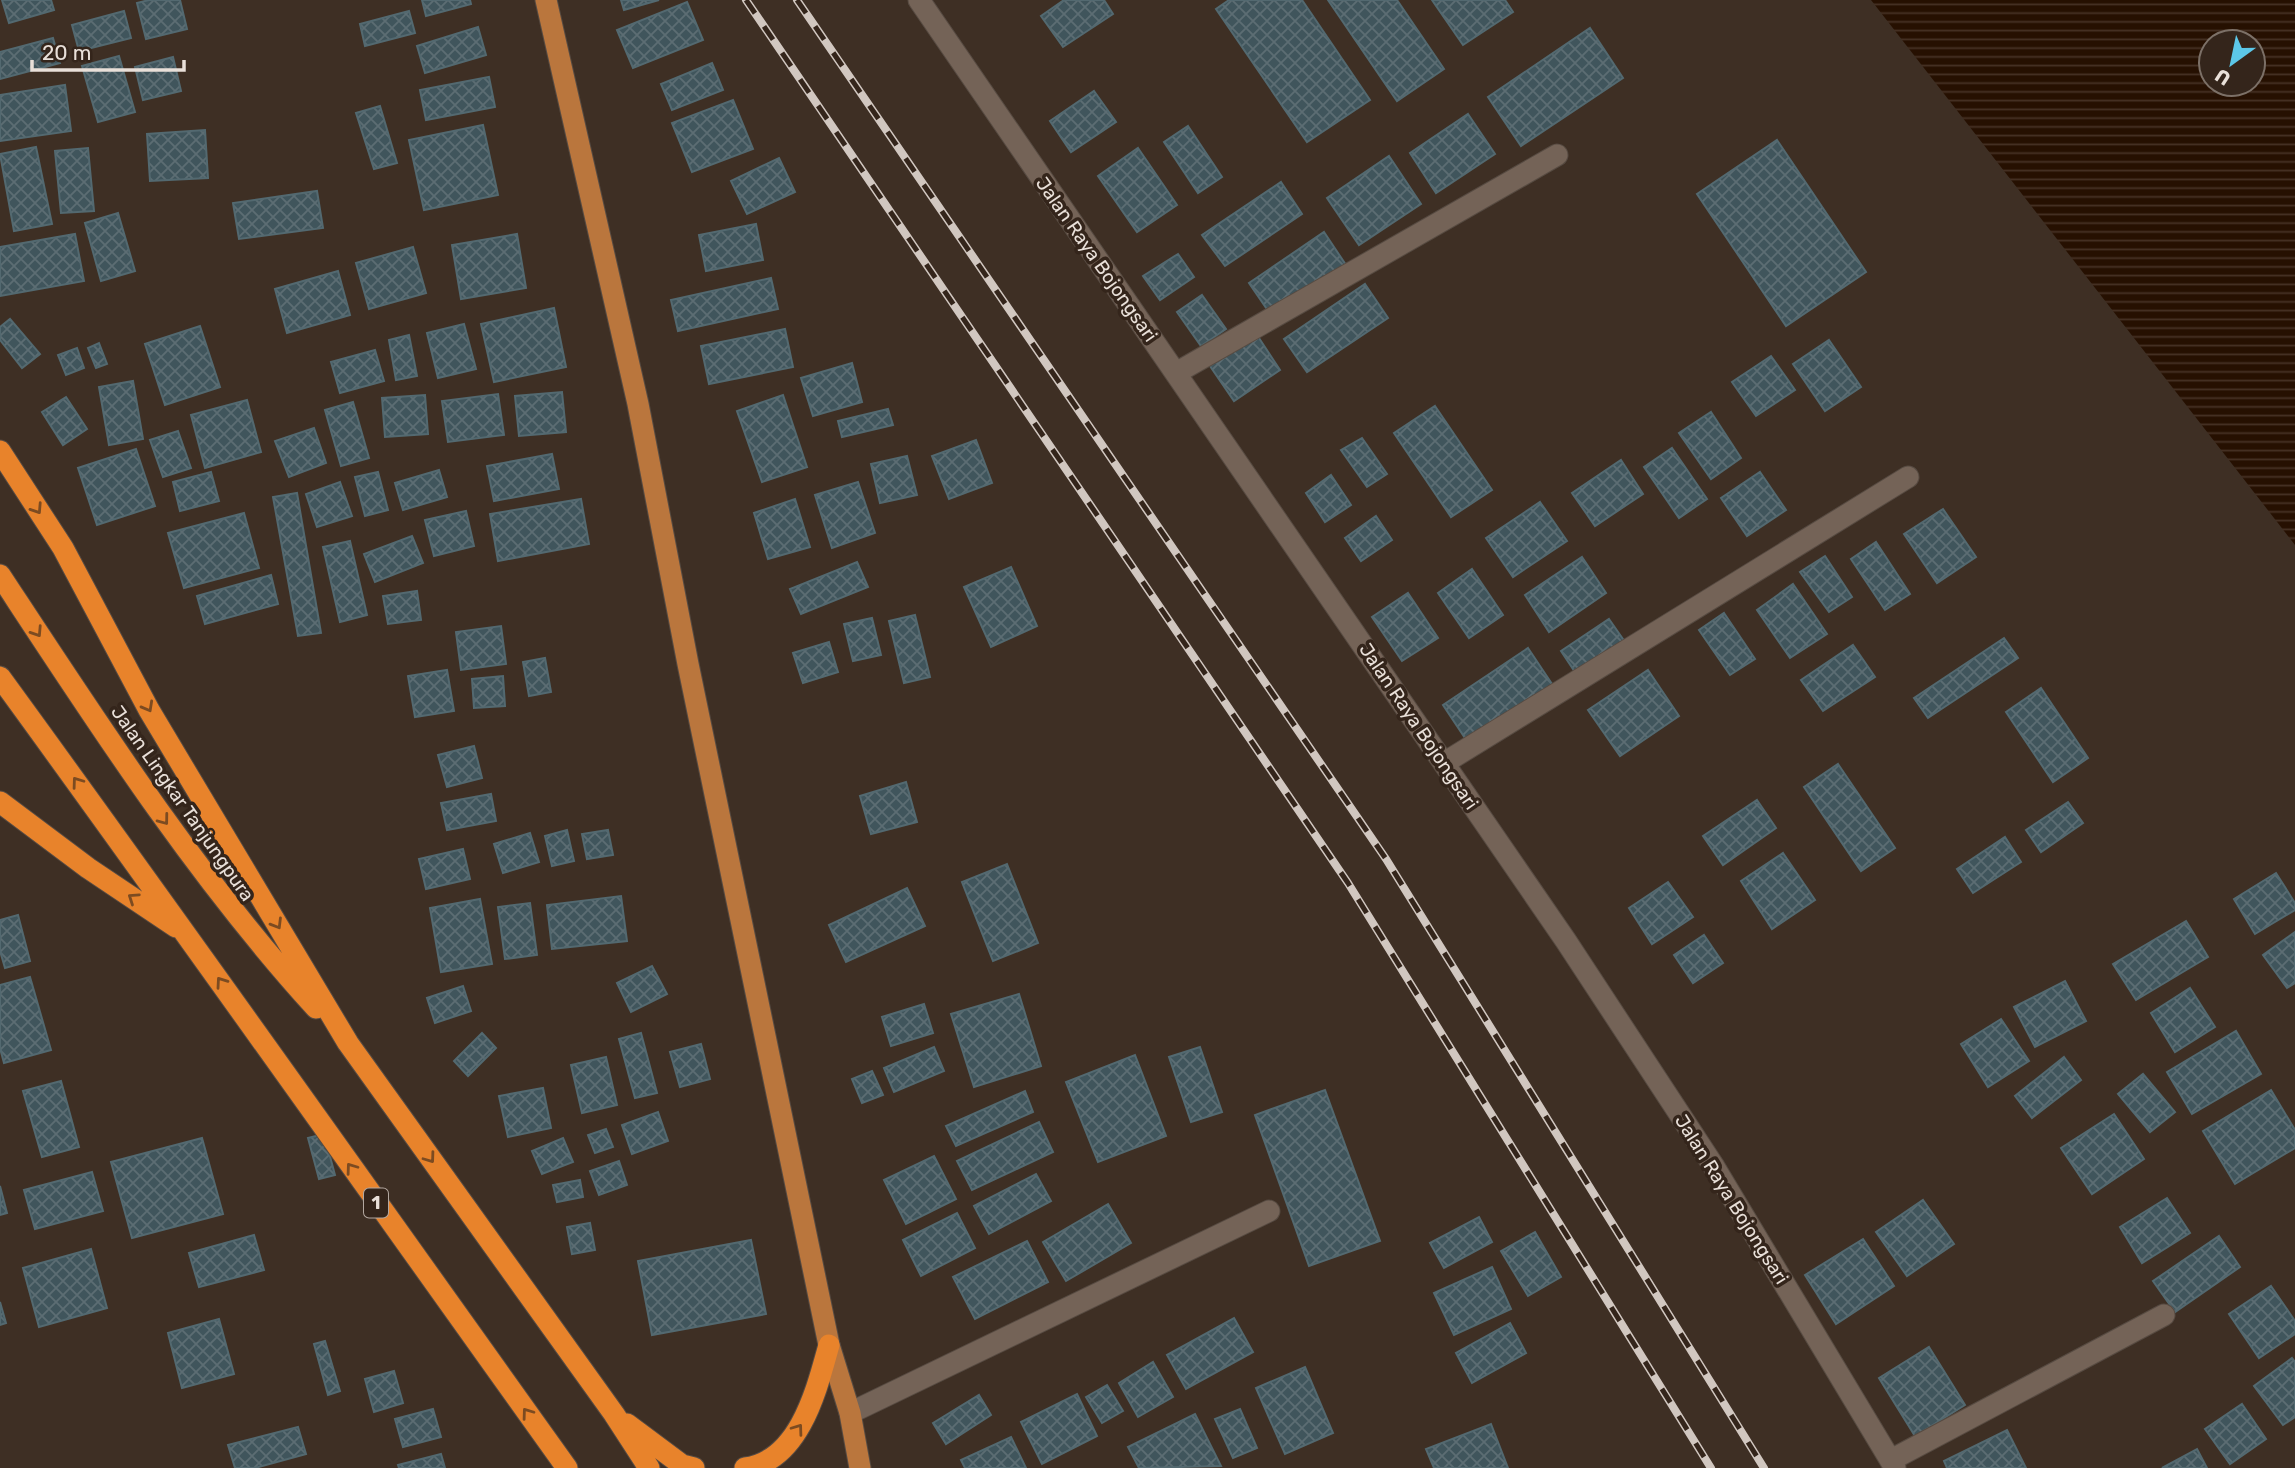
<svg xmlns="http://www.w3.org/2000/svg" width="2295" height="1468" font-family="Rubik,sans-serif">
	<defs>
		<pattern id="water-rules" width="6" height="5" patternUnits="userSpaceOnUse" patternTransform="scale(1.75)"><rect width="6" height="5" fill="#261001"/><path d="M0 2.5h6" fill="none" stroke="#463225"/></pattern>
		<pattern id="building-cross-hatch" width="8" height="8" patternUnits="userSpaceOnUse" patternTransform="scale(1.75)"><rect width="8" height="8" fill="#40555c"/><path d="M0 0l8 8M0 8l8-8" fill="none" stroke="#5c6d73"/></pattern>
	</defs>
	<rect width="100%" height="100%" fill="#3e2f24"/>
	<path fill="url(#water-rules)" fill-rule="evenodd" d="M1871 0H2295V545ZM2211 42H2253V84H2211Z"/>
	<path fill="url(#building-cross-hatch)" stroke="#536970" stroke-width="2" d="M2 0H51L54 10 9 23Z
		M149 0H180L187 29 146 39 137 3Z
		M422 0H470L471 4 426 16Z
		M621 0H659L624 10Z
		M1064 0H1104L1113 14 1063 47 1041 16Z
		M1229 0H1302L1370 100 1307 142 1216 9Z
		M1328 0H1397L1444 69 1397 101Z
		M1432 0H1505L1513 12 1463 45Z
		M687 2 703 40 633 68 617 30Z
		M124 11 131 38 79 51 72 25Z
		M409 11 415 33 365 46 360 24Z
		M478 27 486 55 425 73 417 46Z
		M1590 28 1623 78 1521 146 1488 97Z
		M53 38 60 63 0 79V52Z
		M119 56 135 112 98 122 82 66Z
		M173 57 181 91 143 100 135 67Z
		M712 63 723 90 672 110 661 84Z
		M489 77 495 107 426 120 420 90Z
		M65 85 71 131 0 141V95Z
		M1094 91 1116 122 1071 152 1050 121Z
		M733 100 753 149 692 172 672 123Z
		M380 106 397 163 374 169 356 113Z
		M1468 114 1495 154 1436 193 1410 153Z
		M483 125 498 195 424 210 409 140Z
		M1188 126 1222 177 1198 193 1164 142Z
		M205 130 208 178 150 181 147 134Z
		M1777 140 1866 272 1786 326 1697 194Z
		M36 147 52 224 14 231 0 154Z
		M88 148 94 211 61 213 55 151Z
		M1138 148 1177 205 1137 232 1098 176Z
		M1389 156 1421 204 1359 245 1327 198Z
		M779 158 795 192 747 214 731 181Z
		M1281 182 1302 214 1225 266 1202 235Z
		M317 191 323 228 239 239 233 203Z
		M118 213 135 271 101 281 85 223Z
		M756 224 763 260 706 271 699 235Z
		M1324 232 1346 265 1271 315 1249 283Z
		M75 234 84 281 0 296V247Z
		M517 234 526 288 461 299 452 245Z
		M413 247 426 293 369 309 356 263Z
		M1178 254 1194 277 1160 300 1143 276Z
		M338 271 350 315 287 333 275 289Z
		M771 278 778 309 678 331 671 300Z
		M1365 284 1388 318 1307 372 1284 339Z
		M1202 295 1226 329 1201 346 1177 312Z
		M554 308 566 367 494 382 481 324Z
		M10 319 40 354 22 368 0 340V327Z
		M464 324 476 369 438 378 427 333Z
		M200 326 220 387 165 405 145 344Z
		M785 329 793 367 709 384 701 346Z
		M409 335 417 376 396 380 389 340Z
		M1257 335 1280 370 1234 401 1210 366Z
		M1829 340 1861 387 1825 411 1793 364Z
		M99 343 107 364 96 368 88 348Z
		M77 348 84 368 66 375 58 355Z
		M375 350 384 381 340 393 331 362Z
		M1771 356 1795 390 1756 416 1732 382Z
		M852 363 862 402 813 416 801 378Z
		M133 381 143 439 109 445 99 387Z
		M562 392 566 432 519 436 515 396Z
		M498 394 504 435 448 442 442 401Z
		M425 395 428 434 385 437 382 398Z
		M783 395 807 467 762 482 737 411Z
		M66 397 87 429 63 445 42 412Z
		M247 400 261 452 205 468 191 415Z
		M353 402 369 458 341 466 325 410Z
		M1435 406 1492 490 1451 517 1394 433Z
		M888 409 893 425 842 437 838 421Z
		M1711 412 1741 458 1711 479 1679 433Z
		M314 428 326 463 289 477 275 441Z
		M178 431 191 468 163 477 150 440Z
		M1362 438 1387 474 1367 487 1341 450Z
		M976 440 992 483 949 499 932 456Z
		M1672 448 1707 499 1679 518 1644 467Z
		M136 449 155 506 97 525 78 468Z
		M552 454 559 489 494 501 487 466Z
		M907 456 917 495 880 503 871 464Z
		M1621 460 1643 494 1595 526 1572 493Z
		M439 470 447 497 403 510 395 483Z
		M211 472 219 501 180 511 173 482Z
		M378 472 388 510 365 516 355 477Z
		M1760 472 1786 510 1747 536 1721 498Z
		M1331 475 1351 505 1325 522 1306 493Z
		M340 482 352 516 317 527 306 494Z
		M858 482 875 533 832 548 815 495Z
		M297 493 321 633 298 636 273 497Z
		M581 499 589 544 498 561 490 514Z
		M795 499 810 547 768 559 754 513Z
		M1540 502 1567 541 1513 577 1486 538Z
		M1943 509 1976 557 1937 583 1904 534Z
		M466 511 474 546 434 556 425 520Z
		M244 513 259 568 184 588 168 533Z
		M1376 516 1392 540 1361 561 1345 538Z
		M412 536 423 563 375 582 364 554Z
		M350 541 367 615 340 622 323 547Z
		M1876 542 1910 594 1885 610 1851 559Z
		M1825 556 1852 597 1829 612 1800 572Z
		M1582 557 1606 593 1549 632 1525 595Z
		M857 562 868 587 801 614 790 589Z
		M1011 567 1037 626 991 647 964 587Z
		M1472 569 1503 615 1469 638 1438 593Z
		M271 575 278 604 205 624 197 596Z
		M1793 584 1827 634 1790 658 1757 610Z
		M417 591 421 620 388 624 383 596Z
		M1408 593 1438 638 1402 661 1372 617Z
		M1724 613 1755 659 1730 675 1699 630Z
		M915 615 930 677 904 683 889 621Z
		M872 618 881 655 853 661 844 624Z
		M1609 619 1625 642 1577 675 1561 651Z
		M501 626 506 664 461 670 456 632Z
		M2004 638 2018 658 1928 718 1914 698Z
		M829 642 838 672 803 683 793 653Z
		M1853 645 1875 677 1823 711 1801 680Z
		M1528 648 1554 687 1469 744 1443 705Z
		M545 658 551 692 529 696 523 662Z
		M447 670 454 711 415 717 408 676Z
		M1648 670 1679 716 1620 756 1588 710Z
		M503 676 505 706 474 708 472 679Z
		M2041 688 2088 758 2053 782 2006 712Z
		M474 746 482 778 447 787 438 755Z
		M1838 764 1895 848 1861 871 1804 787Z
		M906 782 917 822 871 834 860 796Z
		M491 794 496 821 447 830 441 803Z
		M1757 800 1776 828 1723 865 1703 836Z
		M2068 802 2083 823 2041 852 2026 830Z
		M567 830 574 861 552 866 545 836Z
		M608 830 613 855 587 859 582 834Z
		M530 833 539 862 503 873 494 844Z
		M2005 837 2021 862 1973 893 1957 869Z
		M463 849 470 879 426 889 419 859Z
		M1783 853 1815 900 1772 929 1741 881Z
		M1007 864 1038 943 993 961 962 882Z
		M2276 873 2295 903V910L2255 934 2234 899Z
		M1668 882 1693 917 1652 944 1629 908Z
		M907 888 925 926 846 962 829 925Z
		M621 896 627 941 552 949 547 905Z
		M480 899 492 964 441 972 430 908Z
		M530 903 537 955 505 959 498 907Z
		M18 915 30 961 5 968 0 951V920Z
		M2186 921 2208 957 2136 1000 2113 964Z
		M2295 932V983L2287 988 2263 955Z
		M1704 935 1723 963 1693 983 1674 955Z
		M652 966 667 994 631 1012 617 983Z
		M30 977 51 1050 4 1063 0 1048V985Z
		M2065 981 2086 1021 2035 1047 2014 1007Z
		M463 986 471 1011 435 1023 427 998Z
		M2190 988 2215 1027 2175 1052 2151 1013Z
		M1019 994 1041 1066 974 1087 951 1014Z
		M924 1004 933 1033 891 1046 882 1017Z
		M2001 1019 2029 1061 1988 1087 1961 1044Z
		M2236 1031 2261 1074 2192 1114 2167 1072Z
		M482 1033 496 1048 468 1076 454 1061Z
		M641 1033 657 1093 635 1098 619 1039Z
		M701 1044 710 1079 680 1087 670 1052Z
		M934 1047 944 1071 894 1092 884 1068Z
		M1200 1047 1222 1112 1191 1122 1169 1057Z
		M1135 1055 1166 1136 1098 1162 1066 1082Z
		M606 1057 617 1105 582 1113 571 1065Z
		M2064 1057 2081 1080 2032 1118 2015 1096Z
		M872 1071 883 1095 862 1103 852 1079Z
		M2143 1074 2175 1112 2150 1132 2118 1094Z
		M61 1081 79 1147 42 1157 23 1091Z
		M543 1088 551 1128 508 1137 499 1096Z
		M1325 1090 1380 1241 1309 1266 1255 1115Z
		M2271 1090 2295 1130V1148L2235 1184 2203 1131Z
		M1025 1091 1033 1112 956 1146 946 1126Z
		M658 1112 668 1141 632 1154 622 1125Z
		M2114 1114 2144 1159 2092 1194 2061 1148Z
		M1039 1122 1053 1152 972 1190 957 1161Z
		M606 1129 613 1147 595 1153 588 1135Z
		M324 1134 335 1175 319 1179 308 1138Z
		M202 1138 223 1214 132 1238 111 1162Z
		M563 1138 573 1162 542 1174 532 1151Z
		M934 1156 956 1199 906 1224 884 1180Z
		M619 1161 627 1185 599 1195 590 1171Z
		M92 1172 103 1211 35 1229 24 1190Z
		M1036 1174 1051 1201 989 1234 974 1206Z
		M580 1180 583 1197 557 1202 553 1185Z
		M0 1186 7 1213 0 1215Z
		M2167 1198 2190 1233 2142 1263 2120 1227Z
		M1923 1200 1954 1244 1907 1276 1876 1232Z
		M1108 1204 1131 1243 1066 1281 1043 1242Z
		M957 1213 975 1248 921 1276 903 1240Z
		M1479 1217 1492 1242 1444 1268 1430 1243Z
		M590 1223 595 1250 572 1254 567 1227Z
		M1535 1232 1561 1277 1528 1296 1501 1251Z
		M254 1235 264 1270 199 1287 189 1253Z
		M2219 1236 2240 1267 2175 1312 2153 1281Z
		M1863 1239 1894 1286 1836 1324 1805 1275Z
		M751 1240 766 1314 652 1335 638 1261Z
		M1027 1241 1048 1282 975 1319 953 1277Z
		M91 1249 107 1308 39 1327 23 1268Z
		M1492 1267 1511 1309 1454 1335 1434 1293Z
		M2271 1286 2295 1321V1334L2259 1358 2229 1314Z
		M0 1302 6 1323 0 1325Z
		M1234 1318 1253 1352 1186 1389 1167 1355Z
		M219 1319 234 1374 182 1388 168 1333Z
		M1510 1323 1526 1353 1472 1383 1456 1353Z
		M325 1341 340 1391 328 1395 314 1344Z
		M1929 1347 1965 1405 1915 1436 1879 1378Z
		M2292 1358 2295 1362V1417L2283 1425 2254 1386Z
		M1153 1362 1173 1397 1138 1417 1119 1383Z
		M1305 1367 1333 1433 1285 1454 1256 1388Z
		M394 1371 403 1403 374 1412 365 1379Z
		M1107 1385 1123 1411 1102 1423 1086 1397Z
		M1077 1394 1097 1436 1042 1464 1021 1422Z
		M979 1395 991 1415 946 1444 933 1423Z
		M2242 1404 2266 1439 2230 1464 2205 1429Z
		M433 1409 441 1437 403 1447 395 1419Z
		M1240 1409 1257 1448 1233 1458 1215 1419Z
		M1195 1414 1221 1466 1139 1468 1128 1447Z
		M1491 1424 1508 1468H1434L1426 1449Z
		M298 1427 306 1454 255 1468H235L228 1445Z
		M2007 1430 2026 1468H1947L1944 1461Z
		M1011 1437 1026 1468H965L961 1460Z
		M2197 1449 2207 1468H2162Z
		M441 1454 445 1468H399L398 1465Z"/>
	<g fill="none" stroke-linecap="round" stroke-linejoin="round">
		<g stroke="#574b42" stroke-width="23">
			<path id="minor" d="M919 0 1566 941 1713 1165 1895 1468
				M1176 373 1557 155
				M1444 763 1908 477
				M850 1413 1269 1211
				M1891 1460 2164 1315"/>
		</g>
		<g stroke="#574b42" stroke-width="23">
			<path id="major" d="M546 0 638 404 688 664 829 1345 850 1413 860 1468"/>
		</g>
		<g stroke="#574b42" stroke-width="23">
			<path id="highway" d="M0 451 63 548 149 710 348 1043 614 1414 649 1468
				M0 575C98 724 195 875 316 1008
				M0 677C191 939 378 1204 567 1468
				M0 802 88 868 176 927
				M627 1424 682 1465 694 1468
				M745 1468C800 1461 817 1388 829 1345"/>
		</g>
		<use href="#minor" stroke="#746357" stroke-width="21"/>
		<use href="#major" stroke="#ba763d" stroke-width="21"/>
		<use href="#highway" stroke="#e8832b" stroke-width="21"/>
		<g stroke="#d1c7c0" stroke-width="8">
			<path id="rail" d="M746 0 1348 883 1711 1468
				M797 0 1386 859 1764 1468"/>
		</g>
		<use href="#rail" stroke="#34251b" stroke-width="5" stroke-dasharray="16" stroke-linecap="butt"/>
	</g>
	<defs><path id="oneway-chevron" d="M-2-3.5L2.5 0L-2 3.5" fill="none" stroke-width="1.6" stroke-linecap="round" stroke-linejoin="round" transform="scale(1.75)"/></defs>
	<g stroke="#7c4b21">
		<use href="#oneway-chevron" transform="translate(37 509) rotate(57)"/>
		<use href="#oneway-chevron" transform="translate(37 632) rotate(57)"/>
		<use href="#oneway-chevron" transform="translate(148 707) rotate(61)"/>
		<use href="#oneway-chevron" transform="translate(77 782) rotate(-126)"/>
		<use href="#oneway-chevron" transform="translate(164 820) rotate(53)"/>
		<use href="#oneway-chevron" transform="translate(133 898) rotate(-146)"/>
		<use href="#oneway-chevron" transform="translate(277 924) rotate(59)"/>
		<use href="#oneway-chevron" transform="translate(221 982) rotate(-125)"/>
		<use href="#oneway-chevron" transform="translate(430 1158) rotate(54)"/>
		<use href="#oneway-chevron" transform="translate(351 1168) rotate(-126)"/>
		<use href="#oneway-chevron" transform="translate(527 1413) rotate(-126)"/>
		<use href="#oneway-chevron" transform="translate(798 1429) rotate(-54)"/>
	</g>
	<g text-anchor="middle" stroke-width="7" stroke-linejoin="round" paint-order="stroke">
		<rect fill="#34251b" stroke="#b3a8a0" stroke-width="2" x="364" y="1188.5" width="24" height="29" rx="5"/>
		<g font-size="18" font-weight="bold" fill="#e9e0d9">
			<text x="376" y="1209">1</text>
		</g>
		<g font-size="19" fill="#e9e0d9" stroke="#34251b">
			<text transform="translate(1097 259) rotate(55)" y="7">Jalan Raya Bojongsari</text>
			<text transform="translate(1419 726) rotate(56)" y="7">Jalan Raya Bojongsari</text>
			<text transform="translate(183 803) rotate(55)" y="7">Jalan Lingkar Tanjungpura</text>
			<text transform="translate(1732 1199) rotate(58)" y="7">Jalan Raya Bojongsari</text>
		</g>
	</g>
	<g transform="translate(2232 63) rotate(213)"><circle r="33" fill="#34251b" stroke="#7c7067" stroke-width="2"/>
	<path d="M0-5L12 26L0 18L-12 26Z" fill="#5cc7e8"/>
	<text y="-10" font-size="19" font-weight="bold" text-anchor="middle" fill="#e9e0d9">U</text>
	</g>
	<path d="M32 60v10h152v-10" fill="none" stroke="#e9e0d9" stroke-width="3.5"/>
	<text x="42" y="60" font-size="21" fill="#e9e0d9" stroke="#34251b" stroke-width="5" paint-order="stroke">20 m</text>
</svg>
